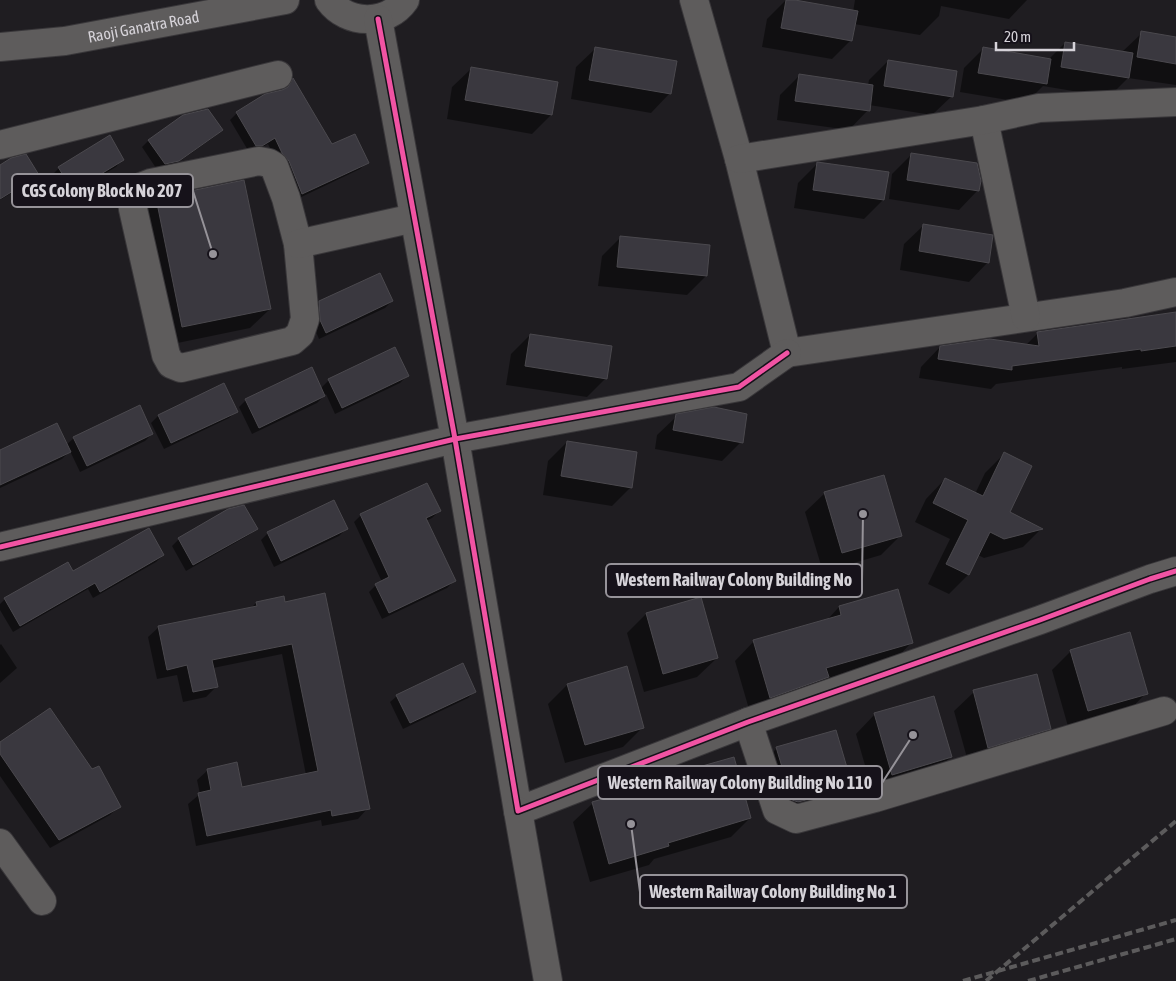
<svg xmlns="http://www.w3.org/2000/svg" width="1176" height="981" font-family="'Asap Condensed',sans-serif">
	<rect width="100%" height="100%" fill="#1f1d21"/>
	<path fill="#0007" d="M786 0 853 12 855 0H1027L1009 19 941 6 939 16 920 35 854 24 851 40 832 59 762 47 767 19Z
		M1142 33 1176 38V85L1128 78 1109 97 1043 86 1026 103 960 92 964 68 983 49 1049 59 1065 43 1122 52Z
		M596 48 670 93 651 113 571 99 576 67Z
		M888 61 952 96 932 115 869 105 868 110 849 130 777 120 780 95 799 76 868 85 869 80Z
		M472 68 551 115 532 134 447 119 452 87Z
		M293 80 332 146 367 162 360 169 295 200 268 144 254 152H249L230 120 237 113 285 90Z
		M221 130 214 137 170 168 158 171 142 147 149 140Z
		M912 154 978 190 959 210 889 199 892 174Z
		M122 160 116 167 65 197 52 175 59 168Z
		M817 164 883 200 864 219 794 208 798 183Z
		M0 166 37 175 30 182 0 200Z
		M156 200 270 309 250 328 163 346 137 219Z
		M924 225 988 262 969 282 900 270 904 244Z
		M621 237 706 276 687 295 598 286 602 256Z
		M392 301 385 308 319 339 314 327 313 310 320 302Z
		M1176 314V362L1122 369V367L996 384 991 389 919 378 921 367 940 347 1026 345 1038 333Z
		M530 335 606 378 587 397 506 385 511 354Z
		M407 376 400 383 335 414 326 394 317 403 252 434 239 407 246 400 320 389 329 380Z
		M224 384 236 411 229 418 164 449 151 423 158 416Z
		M677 416 741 442 722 461 655 449 657 435Z
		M152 434 145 441 80 472 70 451 62 459 0 488V452L66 445 74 438Z
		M567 442 631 487 612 506 543 495 548 461Z
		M1004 454 1008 512 1041 529 1023 547 984 558 978 555 968 575 949 594 928 584 950 539 915 522 926 499 945 479 975 494 985 473Z
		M825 493 900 536 881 555 823 572 805 512Z
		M439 511 432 518 426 521 454 581 447 588 382 619 369 592 376 585 382 582 354 522 361 515Z
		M256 529 249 535 186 571 172 546 179 539Z
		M346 529 339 536 274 567 261 540 268 533Z
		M163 555 156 562 93 598 88 589 13 632 0 610V604L5 599 68 563 73 573Z
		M283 597 368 808 358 819 322 826 321 820 196 846 188 804 200 794 197 780 208 770 242 789 306 775 282 654 213 668 216 687 206 697 183 702 177 675 157 679 148 637 159 627 251 608 256 603Z
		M839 607 912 642 893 662 751 716 735 661 754 641 826 621Z
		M646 614 717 658 697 677 644 692 627 633Z
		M1 644 17 668 0 683V645Z
		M1071 651 1146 693 1127 713 1069 730 1052 670Z
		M567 685 643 727 623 747 565 763 548 704Z
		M475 691 468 698 403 729 390 702 397 696Z
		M974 692 1049 728 1030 748 969 765 954 711Z
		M875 714 951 757 931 776 873 793 856 734Z
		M0 744 119 806 110 815 50 848 0 776Z
		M777 748 852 787 833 806 778 821 758 767Z
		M674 776 750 818 731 837 654 859 649 865 590 882 573 822 593 803 669 781Z"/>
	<path fill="#3a383f" stroke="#4b494e" d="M786 0H795L858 11 852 41 781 28Z
		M1141 31 1176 37V64L1137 57Z
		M1065 42 1133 53 1129 78 1061 67Z
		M595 47 677 61 671 94 589 80Z
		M983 47 1051 59 1047 84 978 73Z
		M888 60 957 71 953 97 884 86Z
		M471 67 558 82 552 115 465 100Z
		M799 74 873 85 870 111 795 101Z
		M293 78 332 144 355 134 369 163 302 194 289 161 282 153 275 138 262 146H256L236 112 265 94 282 90 288 87Z
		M208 109 223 130 179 161 165 164 148 140 183 115Z
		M110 135 124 160 73 191 58 167Z
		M911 153 977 163 981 181 979 191 907 180Z
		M26 154 39 175 0 199V165L11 158Z
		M817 162 889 172 884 200 813 190Z
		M244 180 271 309 182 327 156 198Z
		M923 224 993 235 989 263 919 251Z
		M620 236 710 245 707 276 617 267Z
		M380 273 393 301 326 333 320 320 319 301Z
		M1176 312V346L1141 351V349L1012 366V370L938 359 940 346 990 339 1039 346 1037 332Z
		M530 334 612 346 607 379 525 366Z
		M395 347 409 376 342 408 328 379Z
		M312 367 325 396 259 428 245 399Z
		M224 383 238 412 171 443 158 415Z
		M140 405 153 434 87 466 73 437Z
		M714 407 747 414 743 443 673 430 676 414Z
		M57 423 71 452 0 485V450Z
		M567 441 637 452 632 488 561 476Z
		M1004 452 1032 466 1010 512 1043 529 1004 539 990 532 969 575 946 564 968 520 933 503 945 478 983 496Z
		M884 475 902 536 842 553 824 492Z
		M427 483 441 511 426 518 456 581 389 613 375 584 389 577 360 514Z
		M334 500 348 529 281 561 267 532Z
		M244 505 258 529 193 565 178 538 228 509Z
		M149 528 164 555 100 592 95 583 20 626 4 598 68 562 73 571Z
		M898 589 913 643 826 668 829 677 770 698 753 640 841 615 839 606Z
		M325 593 370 809 332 816 331 810 207 836 198 793 211 790 207 769 237 762 242 787 318 771 292 644 212 660 218 687 193 692 187 665 167 670 158 626 257 606 256 602 284 596 285 602Z
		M701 597 718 658 663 674 646 613Z
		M1130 632 1148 694 1088 711 1070 650Z
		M463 663 476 692 410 723 396 695Z
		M627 666 644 728 585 745 567 684Z
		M1037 674 1051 729 988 748 973 690Z
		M934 696 952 757 892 775 874 713Z
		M50 708 92 769 99 766 121 807 59 840 0 754V742Z
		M836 730 853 788 798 802 792 800 776 747Z
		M734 757 751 818 668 843 669 846 609 864 592 802 675 778 674 774Z"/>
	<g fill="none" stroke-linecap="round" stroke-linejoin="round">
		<g stroke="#39373a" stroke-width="30">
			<g id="minor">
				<path d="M329 0C347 25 387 26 405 0"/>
				<path d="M694 0 739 159 787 353 1125 303 1176 292"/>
				<path d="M378 19 455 439 518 811 748 722 1040 620 1150 579 1176 571"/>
				<path id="s1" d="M0 47 65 41 285 0"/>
				<path d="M984 120 1026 317"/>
				<path d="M0 145 278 75"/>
				<path d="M739 159 984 120 1039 108 1176 102"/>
				<path d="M259 161 269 163 274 166 286 198 298 244 305 319 300 334 292 341 194 365 181 368 171 364 166 355 133 209 132 197 136 189 151 183Z"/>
				<path d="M298 244 414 218"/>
				<path d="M0 547 455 439 739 387 787 353"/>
				<path d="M748 722 777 810 796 819 875 798 1164 711"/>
				<path d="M518 811 548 981"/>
				<path d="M0 843 42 901"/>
			</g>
		</g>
		<use href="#minor" stroke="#5e5c5c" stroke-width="28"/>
		<path stroke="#5c5b5c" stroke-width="4" stroke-dasharray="8 4" stroke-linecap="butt" d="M963 981 1176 920
			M986 981 1176 821
			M1028 981 1176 939"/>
		<g stroke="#16121a" stroke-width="8">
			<path id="cycleway" d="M378 19 455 439 518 811 748 722 1040 620 1150 579 1176 571
				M0 547 455 439 739 387 787 353"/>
		</g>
		<use href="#cycleway" stroke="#f153a3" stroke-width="5"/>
	</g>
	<g text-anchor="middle" stroke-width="4" stroke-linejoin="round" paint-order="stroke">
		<g font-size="16" fill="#d6d3d9" stroke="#16121a">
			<text dy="6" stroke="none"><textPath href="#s1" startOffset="145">Raoji Ganatra Road</textPath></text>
		</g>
	</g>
	<path fill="none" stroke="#969399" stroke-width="2" d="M213 254L193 191M863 514L862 580M913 735L882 783M631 824L640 892"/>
	<g fill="#969399" stroke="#16121a" stroke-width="2">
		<circle cx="213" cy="254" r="5"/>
		<circle cx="863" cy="514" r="5"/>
		<circle cx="913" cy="735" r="5"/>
		<circle cx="631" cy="824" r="5"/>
	</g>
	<g fill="#16121a" stroke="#969399" stroke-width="2">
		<rect x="12" y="174" width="181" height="33" rx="5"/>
		<rect x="606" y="564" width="256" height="33" rx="5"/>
		<rect x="598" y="766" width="284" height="33" rx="5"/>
		<rect x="640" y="875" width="267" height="33" rx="5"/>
	</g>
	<g font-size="18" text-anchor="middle" font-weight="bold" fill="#d6d3d9">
		<text x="102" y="197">CGS Colony Block No 207</text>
		<text x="734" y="586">Western Railway Colony Building No</text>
		<text x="740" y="789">Western Railway Colony Building No 110</text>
		<text x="773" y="898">Western Railway Colony Building No 1</text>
	</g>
	<path d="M996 42v8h78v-8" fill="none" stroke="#d6d3d9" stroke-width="2.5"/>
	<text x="1004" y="42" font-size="15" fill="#d6d3d9" stroke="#16121a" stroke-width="4" paint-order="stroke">20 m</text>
</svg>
